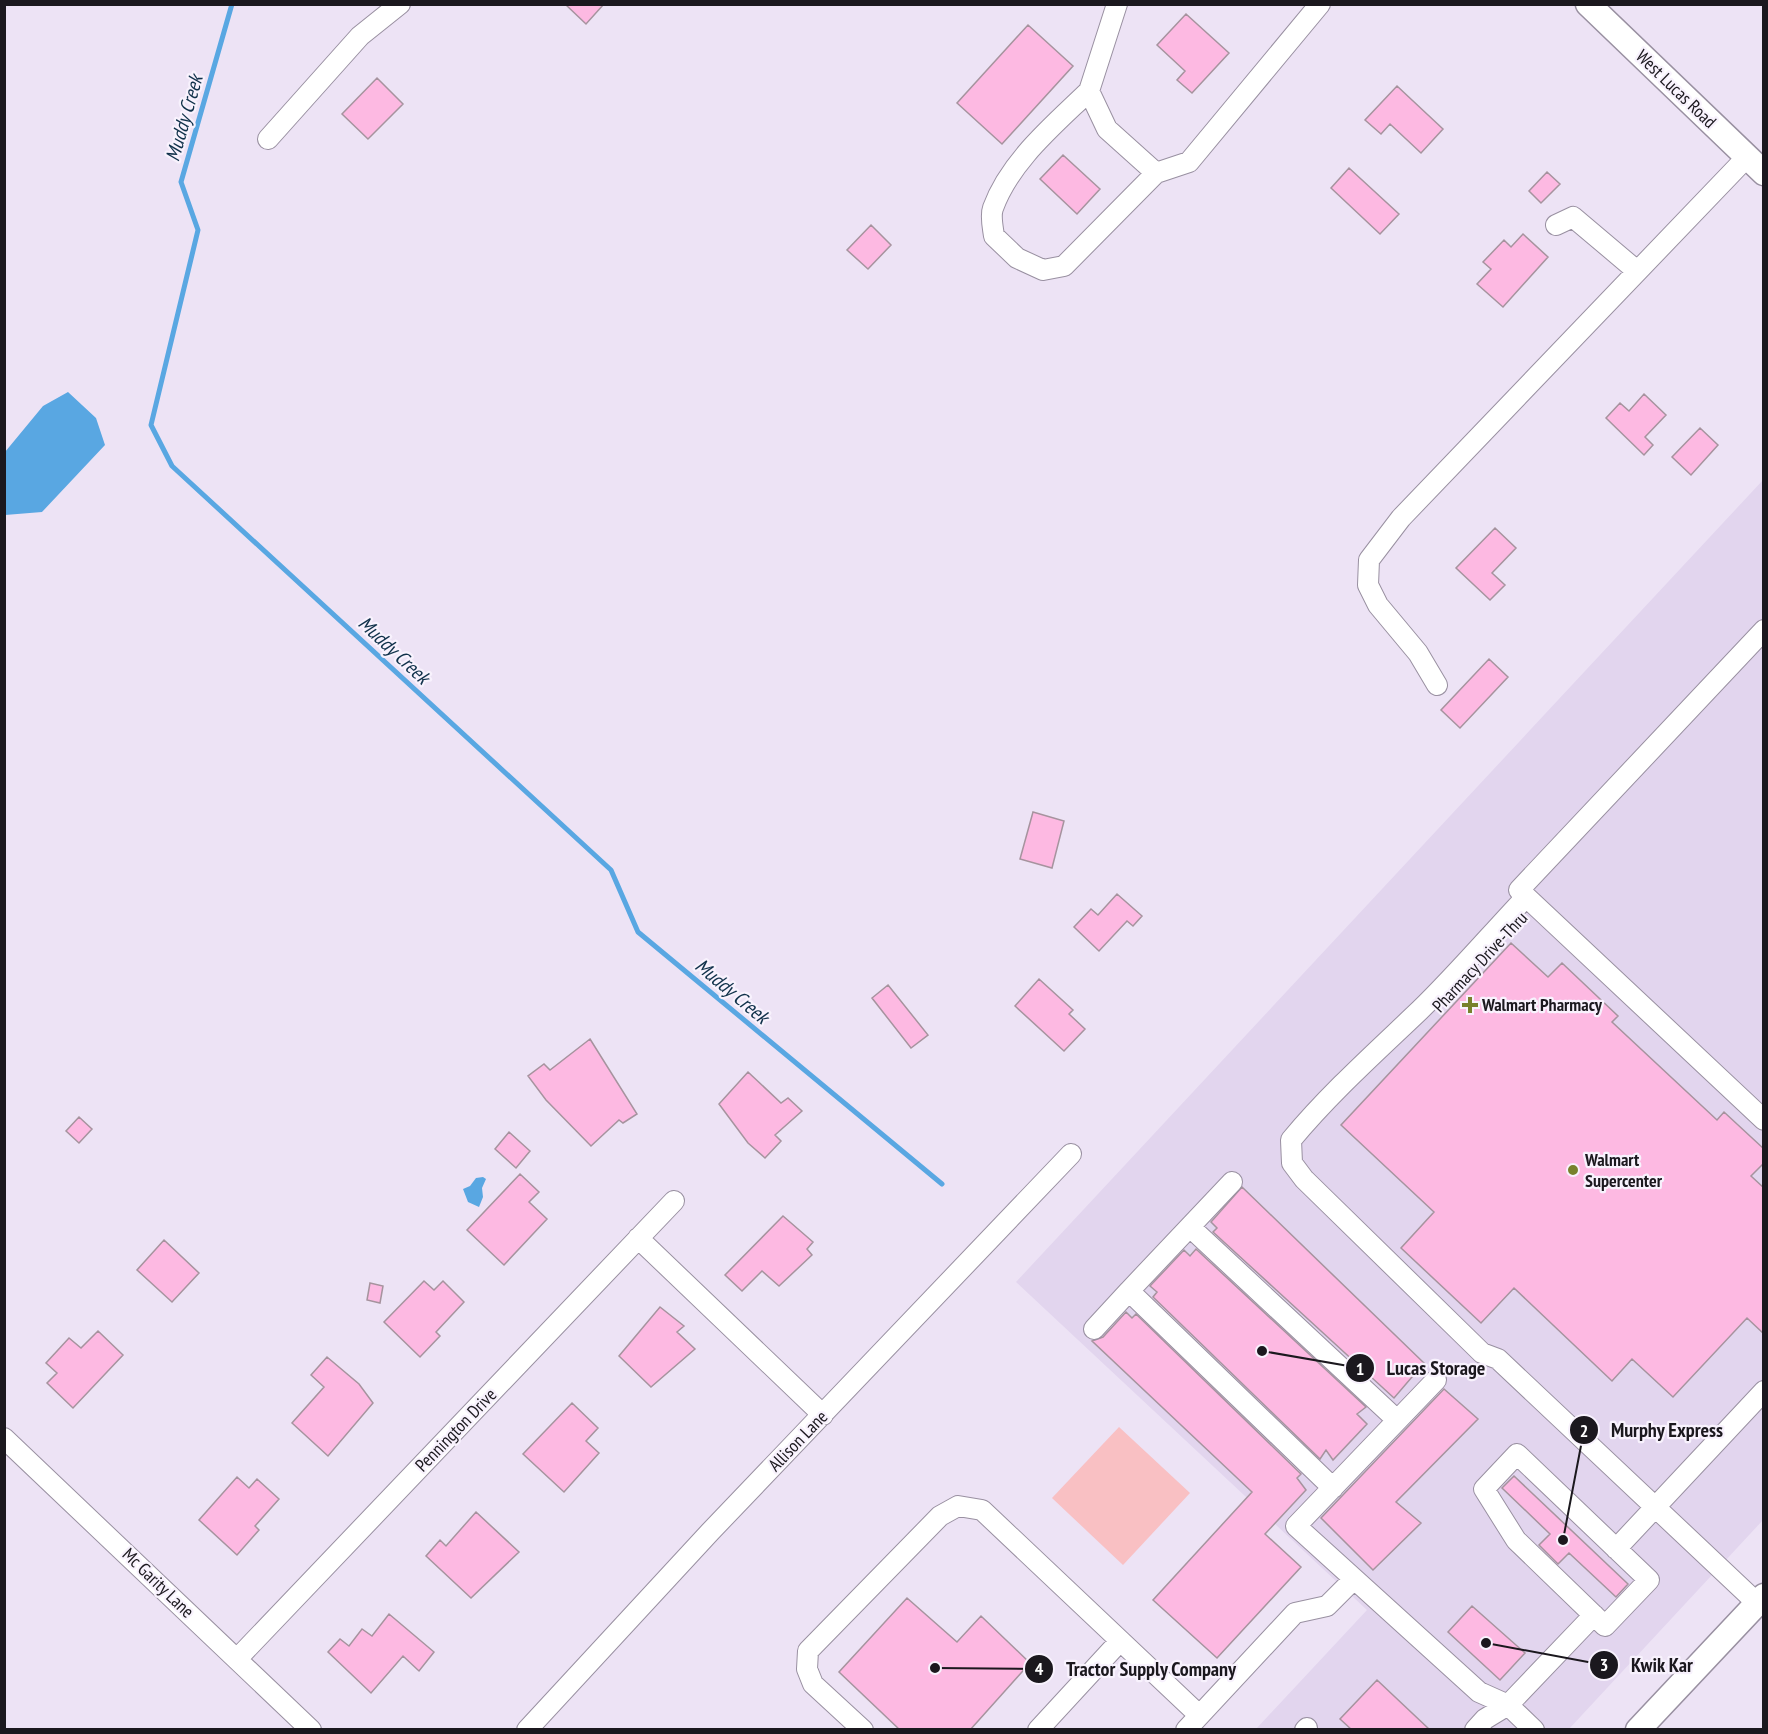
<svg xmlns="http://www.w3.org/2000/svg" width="1768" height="1734" font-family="'PT Sans Narrow',sans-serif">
	<rect width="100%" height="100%" fill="#ede3f5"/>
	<path fill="#e2d5ee" d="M1763 480V1520L1569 1729H1256L1367 1610 1016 1282Z"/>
	<path fill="#f9c0c3" d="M1119 1427 1190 1493 1123 1565 1052 1498Z"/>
	<path fill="#59a7e2" d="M68 392 96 418 105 445 42 512 5 515V452L43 406Z
		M483 1177 486 1179 482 1188 483 1197 479 1207 468 1202 463 1189 470 1186 476 1178Z"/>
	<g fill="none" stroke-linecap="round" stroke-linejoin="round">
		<path stroke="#59a7e2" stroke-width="5" d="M232 4 181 182 198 230 151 425 172 466 611 870 638 932 942 1184"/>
	</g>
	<path fill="#fdb9e2" stroke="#a6939e" stroke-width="1.5" d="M565 4H604L586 24Z
		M1186 14 1229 53 1192 93 1177 80 1185 71 1157 45Z
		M1028 25 1073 66 1002 144 957 103Z
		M377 78 403 104 368 139 342 114Z
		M1397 86 1443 129 1421 153 1390 124 1381 134 1365 120Z
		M1063 155 1100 189 1077 214 1040 179Z
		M1349 168 1399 214 1380 234 1331 188Z
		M1547 172 1560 184 1541 203 1529 191Z
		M871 225 891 245 868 269 847 250Z
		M1523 234 1548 257 1503 307 1477 284 1491 269 1483 262 1504 240 1511 247Z
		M1644 394 1666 415 1645 437 1653 445 1644 455 1606 418 1620 403 1629 411Z
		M1700 428 1718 445 1691 475 1672 457Z
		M1495 528 1516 548 1492 573 1505 585 1490 600 1456 568Z
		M1489 659 1508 677 1460 728 1441 710Z
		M1033 812 1064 821 1052 868 1020 859Z
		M1117 894 1142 916 1133 926 1127 921 1099 951 1074 927 1091 909 1098 915Z
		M1511 943 1548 977 1562 963 1618 1016 1612 1022 1717 1120 1724 1112 1764 1149V1163L1751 1176 1764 1188V1334L1747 1318 1673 1397 1632 1359 1612 1381 1514 1288 1481 1323 1401 1248 1434 1212 1341 1125Z
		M1039 979 1073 1010 1069 1014 1085 1029 1064 1051 1015 1006Z
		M888 985 928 1035 911 1048 872 998Z
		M590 1039 637 1114 623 1123 619 1120 591 1146 546 1100 528 1076 544 1064 550 1070Z
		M748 1072 781 1103 788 1098 802 1111 775 1135 781 1141 765 1158 748 1143 719 1104Z
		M79 1117 92 1129 79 1143 66 1131Z
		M509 1132 530 1151 516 1168 495 1149Z
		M520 1174 539 1192 529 1202 547 1219 504 1265 467 1230Z
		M1242 1187 1424 1363 1394 1398 1213 1232 1217 1228 1211 1222Z
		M783 1216 813 1242 807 1249 812 1255 779 1286 762 1271 742 1291 725 1275Z
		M164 1240 199 1273 172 1302 137 1270Z
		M1196 1249 1366 1407 1357 1414 1367 1424 1333 1460 1326 1450 1320 1459 1153 1297 1157 1292 1150 1286 1184 1250 1190 1256Z
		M424 1281 434 1290 443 1281 464 1302 436 1332 440 1336 420 1357 384 1322Z
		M370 1283 383 1286 380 1303 367 1300Z
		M660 1307 684 1326 677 1332 695 1349 651 1387 619 1356Z
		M1126 1312 1132 1318 1136 1314 1301 1474 1297 1478 1306 1490 1265 1534 1301 1567 1217 1658 1153 1600 1252 1492 1092 1341 1103 1337Z
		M98 1331 123 1355 73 1408 47 1383 57 1373 46 1363 69 1338 81 1348Z
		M327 1357 359 1384 373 1403 328 1456 292 1423 324 1387 311 1375Z
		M1444 1389 1478 1419 1396 1502 1421 1523 1373 1570 1321 1518Z
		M572 1403 598 1428 586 1441 599 1453 564 1492 523 1454Z
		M1514 1476 1628 1584 1616 1597 1569 1553 1558 1564 1539 1545 1550 1534 1502 1488Z
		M237 1477 249 1488 257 1479 279 1499 255 1526 259 1530 237 1555 199 1520Z
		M476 1512 519 1552 471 1598 426 1556 440 1540 446 1546Z
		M907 1598 957 1642 981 1616 1030 1663 970 1730H900L839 1672Z
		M1472 1606 1525 1653 1500 1680 1448 1632Z
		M389 1614 434 1652 419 1671 403 1656 371 1693 328 1652 340 1639 349 1646 362 1629 372 1636Z
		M1377 1680 1430 1730H1352L1340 1719Z"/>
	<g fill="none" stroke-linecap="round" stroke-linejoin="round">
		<g stroke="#9990a1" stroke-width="22">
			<path id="minor" d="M1117 4 1089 91 1107 129 1156 173 1189 162 1320 4
				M1089 91C1054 125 1010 161 993 208 990 216 993 228 994 236L1017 258 1043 270 1064 266 1156 173
				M268 139 360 36 400 4
				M1556 225 1573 217 1637 271
				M1764 630 1519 890 1764 1120
				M1437 685 1418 653 1378 605 1368 585 1369 560 1401 518 1747 157
				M1526 897C1491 934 1457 974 1420 1010 1376 1052 1330 1093 1291 1140L1292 1163 1304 1179 1482 1353 1498 1359 1757 1603
				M1190 1227 1397 1420
				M638 1238 823 1415
				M1129 1291 1232 1182
				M1094 1329 1129 1291 1333 1488
				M1436 1380 1296 1526 1479 1692 1508 1705 1534 1730
				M4 1438 311 1730
				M1517 1454 1649 1580 1605 1626 1516 1540 1484 1489Z
				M1616 1549 1764 1391
				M237 1659 674 1201
				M527 1730 710 1532 1071 1154
				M863 1730 813 1684 807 1669 808 1651 940 1516 958 1506 982 1510 1199 1715
				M1038 1730 1120 1641
				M1186 1730 1295 1613 1327 1606 1354 1579
				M1305 1730 1307 1728
				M1475 1730 1485 1719 1508 1705 1594 1615"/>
		</g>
		<g stroke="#9990a1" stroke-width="27">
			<path id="major" d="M1588 4 1764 173
				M1638 1730 1764 1596"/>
		</g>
		<use href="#minor" stroke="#fff" stroke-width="20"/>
		<use href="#major" stroke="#fff" stroke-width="24"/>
	</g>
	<g fill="#78812c" stroke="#f8f2fd" stroke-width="2">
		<path d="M1467 996h6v6h6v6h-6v6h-6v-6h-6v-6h6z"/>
		<circle cx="1573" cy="1170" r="6"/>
	</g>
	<g text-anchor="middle" stroke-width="4.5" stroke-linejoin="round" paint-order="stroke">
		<g font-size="18" fill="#1b181e" stroke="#f8f2fd">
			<text transform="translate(1676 89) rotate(44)" y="6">West Lucas Road</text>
			<text transform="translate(1480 962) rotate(-47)" y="6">Pharmacy Drive-Thru</text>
			<text transform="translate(456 1430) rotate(-46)" y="6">Pennington Drive</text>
			<text transform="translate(798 1441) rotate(-46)" y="6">Allison Lane</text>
			<text transform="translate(158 1583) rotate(44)" y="6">Mc Garity Lane</text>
		</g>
		<g font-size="18" font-weight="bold" fill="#1b181e" stroke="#f8f2fd" text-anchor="start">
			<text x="1482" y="1011">Walmart Pharmacy</text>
			<text x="1585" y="1166">Walmart<tspan x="1585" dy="21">Supercenter</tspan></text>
		</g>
		<g font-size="20" font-style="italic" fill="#10314a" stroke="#f8f2fd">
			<text transform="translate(184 118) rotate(-74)" y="7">Muddy Creek</text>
			<text transform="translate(394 650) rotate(43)" y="7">Muddy Creek</text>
			<text transform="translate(732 991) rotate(40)" y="7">Muddy Creek</text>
		</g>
	</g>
	<path fill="none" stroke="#1b181e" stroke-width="2" d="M1262 1351L1360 1368M1563 1540L1584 1430M1486 1643L1604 1665M935 1668L1039 1669"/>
	<g fill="#1b181e" stroke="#f8f2fd" stroke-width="2">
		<circle cx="1262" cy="1351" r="6"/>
		<circle cx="1563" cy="1540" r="6"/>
		<circle cx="1486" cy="1643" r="6"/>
		<circle cx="935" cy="1668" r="6"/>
		<circle cx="1360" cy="1368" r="15"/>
		<circle cx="1584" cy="1430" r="15"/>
		<circle cx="1604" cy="1665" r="15"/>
		<circle cx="1039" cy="1669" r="15"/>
	</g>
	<g font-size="18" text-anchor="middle" font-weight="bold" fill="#fff">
		<text x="1360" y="1375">1</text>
		<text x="1584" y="1437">2</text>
		<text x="1604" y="1671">3</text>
		<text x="1039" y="1675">4</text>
	</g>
	<g font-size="20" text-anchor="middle" font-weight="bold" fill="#1b181e" stroke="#f8f2fd" stroke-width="4.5" stroke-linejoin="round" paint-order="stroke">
		<text x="1436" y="1375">Lucas Storage</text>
		<text x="1667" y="1437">Murphy Express</text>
		<text x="1662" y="1672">Kwik Kar</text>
		<text x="1151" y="1676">Tractor Supply Company</text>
	</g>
	<rect width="1768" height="1734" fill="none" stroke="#1b181e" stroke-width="12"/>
</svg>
